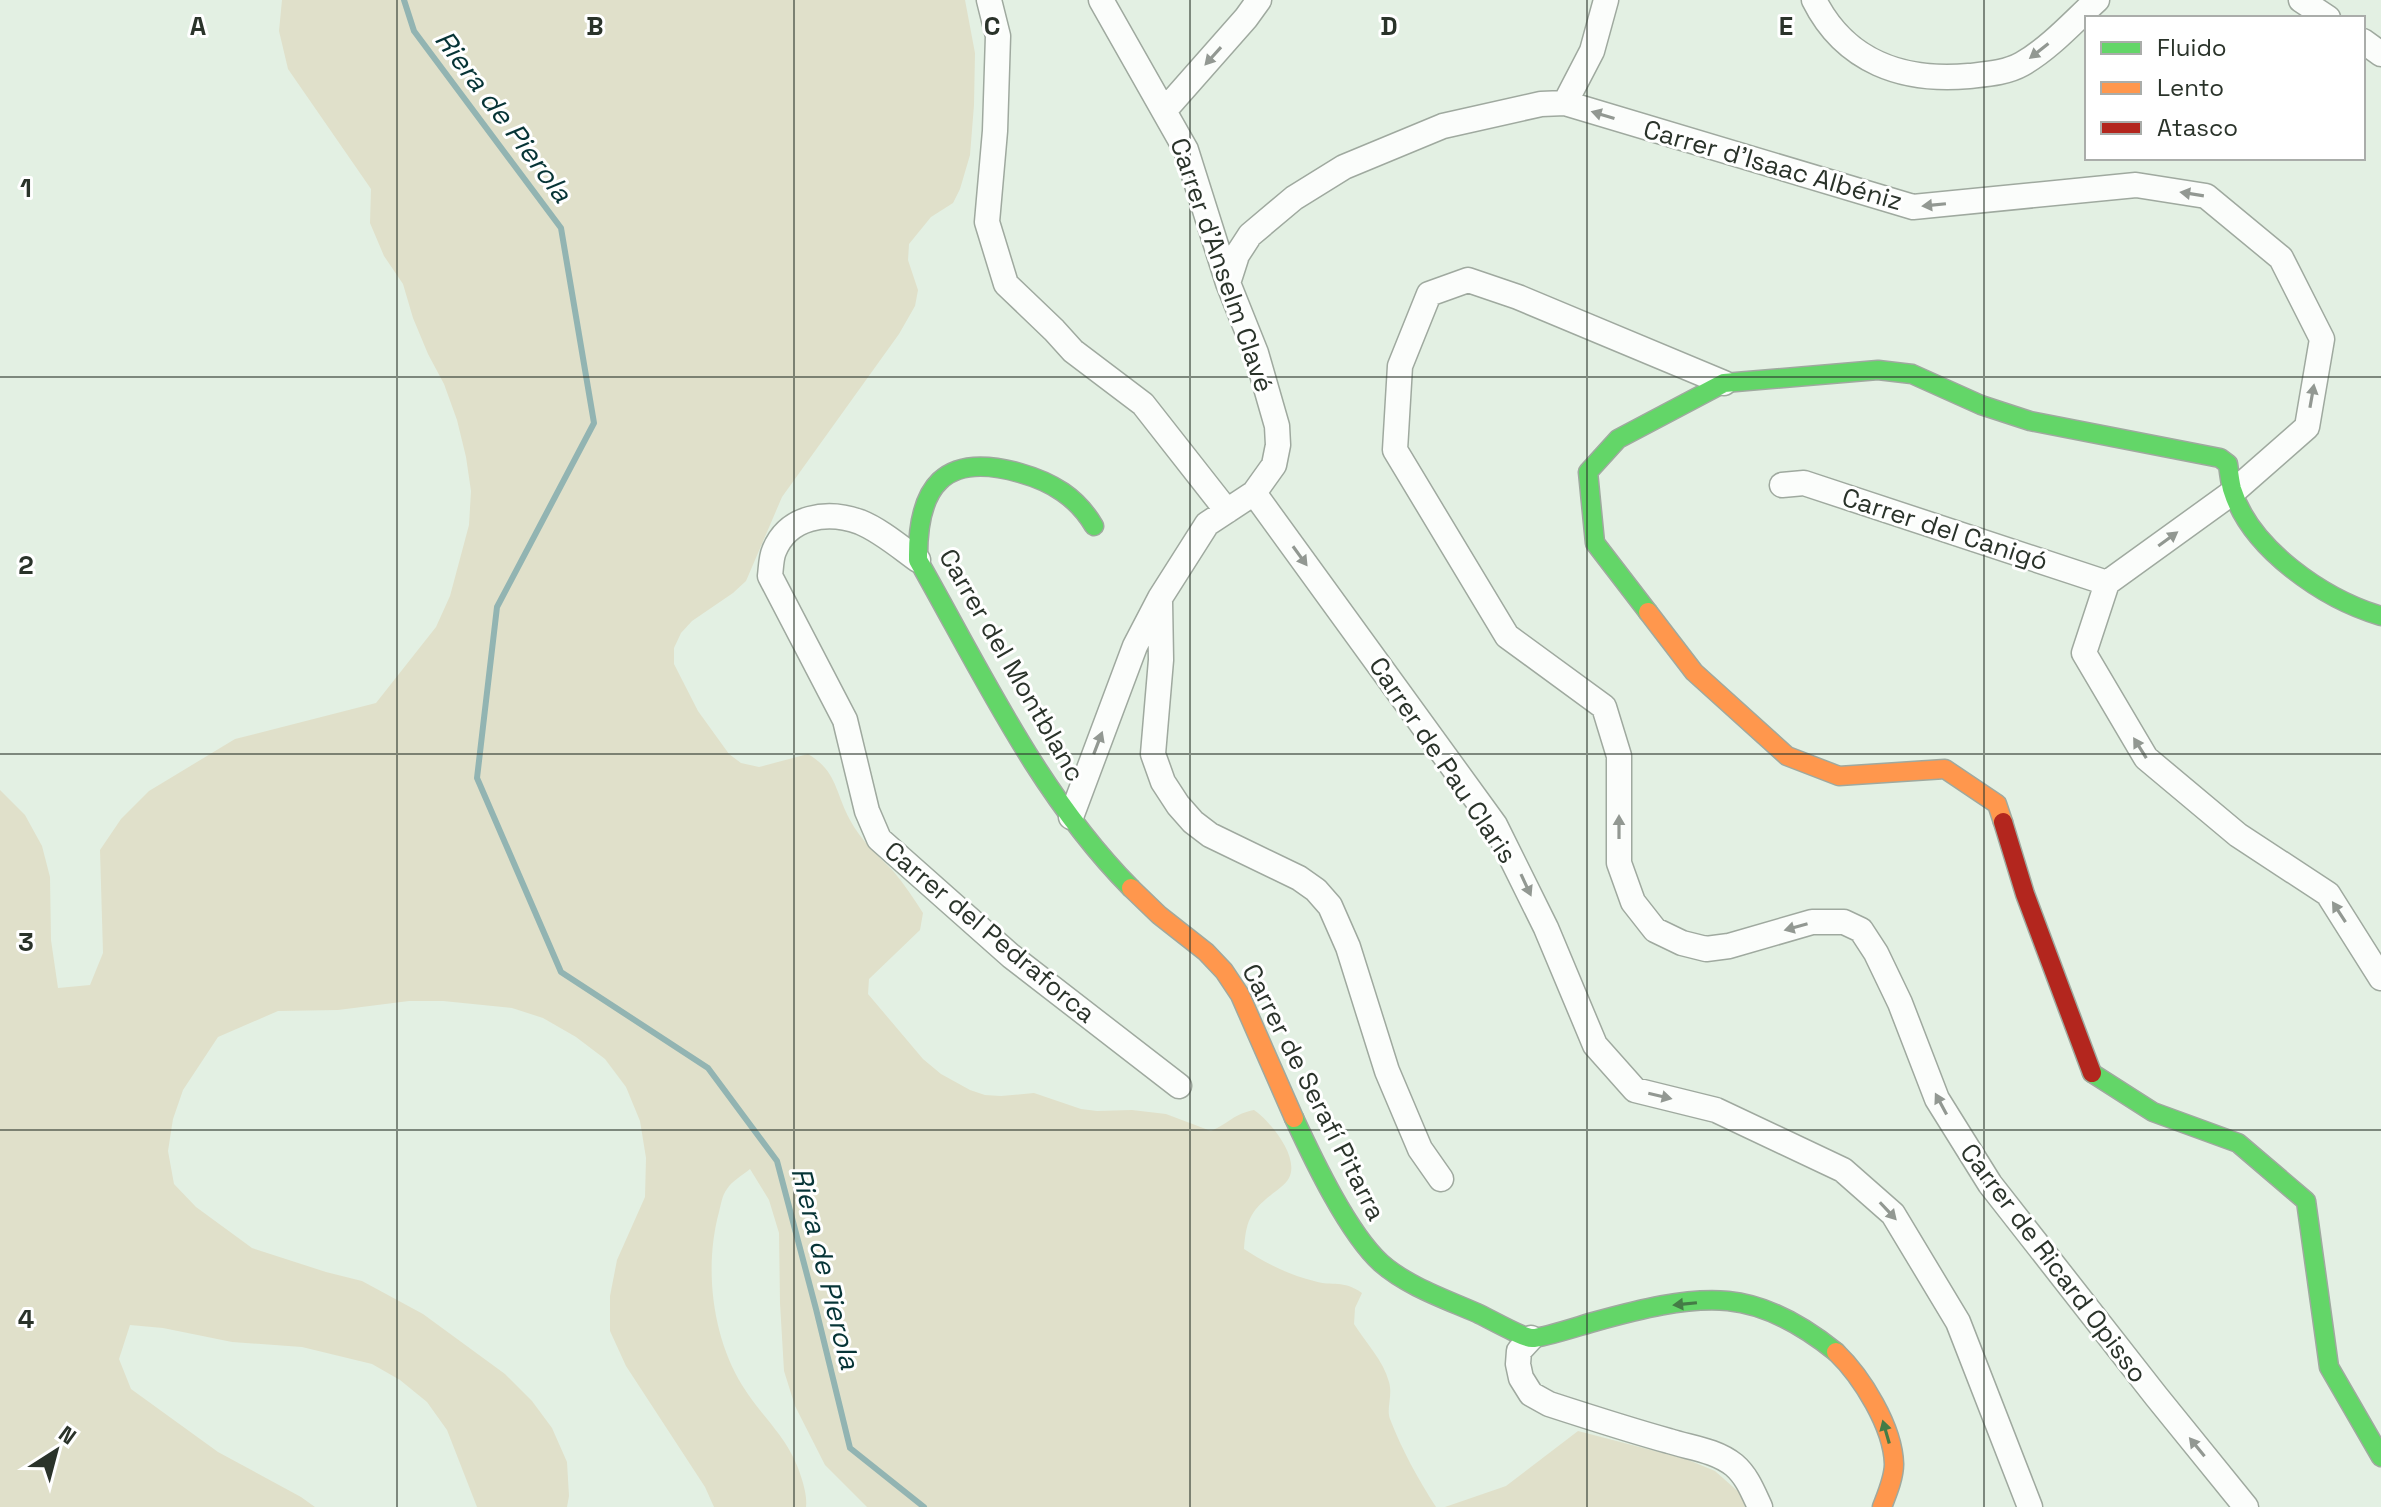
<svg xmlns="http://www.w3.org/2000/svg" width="2381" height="1507" font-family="'Space Grotesk',sans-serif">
	<rect width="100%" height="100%" fill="#e3f0e3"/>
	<path fill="#e0e0ca" d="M282 0H965L975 53 974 105 970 155 960 189 953 203 931 217 909 244 908 260 918 290 915 306 899 334 782 497 746 581 733 593 692 621 681 633 674 648V664L698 711 729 754 741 763 759 767 808 754C837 771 835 792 850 820 861 841 878 855 894 872 905 885 914 899 923 913L920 930 869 979 868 994 923 1059 941 1074 970 1090 985 1095 1001 1096 1034 1093 1081 1109 1097 1111 1132 1110 1166 1114 1211 1131C1229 1123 1234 1114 1254 1110 1270 1121 1300 1157 1289 1178 1286 1184 1276 1191 1271 1195 1249 1212 1246 1223 1244 1249 1265 1263 1289 1275 1314 1281 1334 1287 1342 1279 1362 1293L1355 1308 1354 1324C1366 1343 1383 1360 1389 1382 1393 1396 1386 1408 1390 1419 1402 1450 1418 1479 1436 1507H867L825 1465 795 1406 784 1371 780 1303 779 1233 769 1200 750 1169C743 1175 732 1181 727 1189 722 1195 721 1205 719 1212 704 1267 712 1336 742 1385 764 1421 791 1438 803 1483 805 1491 807 1498 806 1507H714L705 1487 626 1366 610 1331V1296L617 1260 645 1197 646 1158 640 1121 626 1087 605 1059 576 1037 543 1018 512 1008 443 1001H409L338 1010 278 1011 218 1037 183 1090 173 1119 168 1151 174 1184 196 1207 252 1248 326 1272 362 1281 423 1314 505 1374 532 1401 552 1428 567 1462 569 1496 567 1507H477L447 1430 427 1402 400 1380 372 1364 302 1347 232 1342 163 1328 130 1325 119 1359 131 1389 218 1452 301 1497 315 1507H0V790L25 815 42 846 50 877 51 940 58 988 90 985 103 953 100 850 121 819 149 791 235 739 376 703 436 627 450 596 469 525 471 491 466 457 457 420 444 384 428 354 413 318 403 284 384 256 370 223 371 189 288 69 279 31Z
		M1578 1431 1686 1459 1715 1471 1741 1494 1745 1507H1445L1506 1486Z"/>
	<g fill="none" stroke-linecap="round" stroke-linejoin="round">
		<path stroke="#92b4b2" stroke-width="6" d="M404 0 414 31 561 228 594 423 497 607 477 778 561 972 708 1068 777 1161 816 1309 850 1448 924 1507"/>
		<g stroke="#9fa99f" stroke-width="27">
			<path id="street" d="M989 0 998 36 995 131 987 222 1006 284 1054 330 1073 351 1143 404 1227 511
				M1814 0C1845 62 1903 82 1969 76 1987 74 2006 73 2022 64 2050 48 2074 21 2097 0
				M2301 0 2328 18
				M2363 41 2381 54
				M1565 103 1913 207 2136 185 2206 196 2281 258 2322 339 2307 427 2233 492 2107 583 2084 653 2146 758 2238 835 2328 894 2381 978
				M1164 111 1246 18 1259 0
				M1228 283 1237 255 1250 235 1294 198 1344 167 1443 126 1541 104 1565 103 1592 51 1606 0
				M1724 383 1518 297 1468 280 1429 294 1400 366 1395 450 1507 636 1604 707 1619 756V863L1633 902 1655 930 1682 943 1706 949 1729 946 1812 922H1844L1861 930 1876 953 1900 1003 1937 1099 1990 1184 2156 1396 2246 1507
				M1782 485 1804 483 2107 583
				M1254 493 1495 825 1546 928 1595 1045 1635 1090 1716 1110 1843 1170 1893 1214 1958 1322 2030 1507
				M918 560C900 547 880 530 860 522 827 510 788 516 774 551 771 558 771 568 770 576L845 720 867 811 879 839 1011 956 1179 1086
				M1160 601 1161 660 1153 754 1163 782 1178 805 1193 822 1210 835 1299 878 1316 890 1330 906 1348 947 1387 1071 1420 1149 1441 1179
				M1071 817 1135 646 1160 598 1207 524 1254 493 1274 465 1278 445 1277 426 1256 353 1228 283 1186 150 1101 0
				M1531 1338 1519 1351 1518 1364 1521 1378 1531 1394 1549 1404C1589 1417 1629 1430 1669 1441 1691 1448 1715 1450 1734 1465 1747 1476 1753 1492 1760 1507"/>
		</g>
		<g stroke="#9fa99f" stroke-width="21">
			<path id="fast" d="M1094 526C1077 497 1052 482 1020 473 943 451 917 487 918 560 982 673 1039 795 1131 888
				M1648 612 1595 543 1588 472 1618 439 1724 383 1878 370 1912 374 1981 405 2030 421 2220 458 2228 464C2229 472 2230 481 2232 489 2250 549 2324 599 2381 616
				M2092 1073 2153 1112 2238 1143 2306 1201 2329 1367 2381 1457
				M1294 1118C1313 1159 1348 1233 1381 1263 1407 1286 1445 1299 1477 1313 1488 1318 1523 1338 1532 1338 1544 1338 1582 1325 1597 1321 1637 1310 1686 1297 1728 1301 1769 1305 1805 1327 1836 1352"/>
		</g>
		<g stroke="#9fa99f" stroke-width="21">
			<path id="slow" d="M1648 612 1694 672 1787 756 1839 776 1945 769 1997 804 2003 822
				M1131 888 1159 915 1206 952 1224 971 1240 995 1294 1118
				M1836 1352C1862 1377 1893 1427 1894 1464 1894 1478 1887 1494 1882 1507"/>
		</g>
		<g stroke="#9fa99f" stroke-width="21">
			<path id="jam" d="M2003 822 2025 894 2092 1073"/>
		</g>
		<use href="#street" stroke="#fbfdfb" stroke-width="24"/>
		<use href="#fast" stroke="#63d668" stroke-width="18"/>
		<use href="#slow" stroke="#ff974d" stroke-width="18"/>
		<use href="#jam" stroke="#b3261e" stroke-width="18"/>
	</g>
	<defs><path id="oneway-solid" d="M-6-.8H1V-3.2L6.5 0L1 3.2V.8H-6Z" transform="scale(2)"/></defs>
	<g fill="#929892">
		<use href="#oneway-solid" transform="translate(2039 51) rotate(142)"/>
		<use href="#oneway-solid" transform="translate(1213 56) rotate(132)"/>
		<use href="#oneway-solid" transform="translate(1603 115) rotate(-163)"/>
		<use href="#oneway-solid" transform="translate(2192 194) rotate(-171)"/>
		<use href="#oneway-solid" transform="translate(1934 205) rotate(174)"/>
		<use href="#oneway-solid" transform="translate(2312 396) rotate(-80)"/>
		<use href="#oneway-solid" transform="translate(2168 539) rotate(-36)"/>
		<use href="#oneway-solid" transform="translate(1300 556) rotate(54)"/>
		<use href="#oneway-solid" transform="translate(1098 743) rotate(-69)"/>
		<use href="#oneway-solid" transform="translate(2140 748) rotate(-122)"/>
		<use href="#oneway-solid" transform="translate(1619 827) rotate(-90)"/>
		<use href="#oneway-solid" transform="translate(1526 885) rotate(65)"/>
		<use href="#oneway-solid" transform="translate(2339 912) rotate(-123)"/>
		<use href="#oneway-solid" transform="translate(1796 927) rotate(164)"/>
		<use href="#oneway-solid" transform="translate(1660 1096) rotate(13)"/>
		<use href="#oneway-solid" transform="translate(1941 1104) rotate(-118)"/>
		<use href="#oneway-solid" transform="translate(1888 1211) rotate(47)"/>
		<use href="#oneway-solid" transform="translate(2197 1447) rotate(-129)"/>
	</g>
	<g fill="#447c46">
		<use href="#oneway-solid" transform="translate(1685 1304) rotate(174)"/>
		<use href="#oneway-solid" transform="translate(1886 1432) rotate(-106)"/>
	</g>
	<path fill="none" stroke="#2a332a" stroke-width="2" stroke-opacity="0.55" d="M397 0V1507M794 0V1507M1190 0V1507M1587 0V1507M1984 0V1507M0 377H2381M0 754H2381M0 1130H2381"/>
	<g text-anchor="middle" stroke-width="6" stroke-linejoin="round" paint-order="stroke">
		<g font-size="26" fill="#2a332a" stroke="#fff">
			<text transform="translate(1773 165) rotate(16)" y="9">Carrer d'Isaac Albéniz</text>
			<text transform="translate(1222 265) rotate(71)" y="9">Carrer d'Anselm Clavé</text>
			<text transform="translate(1945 529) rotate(18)" y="9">Carrer del Canigó</text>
			<text transform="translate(1012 665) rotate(60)" y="9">Carrer del Montblanc</text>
			<text transform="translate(1443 760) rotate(56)" y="9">Carrer de Pau Claris</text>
			<text transform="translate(990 932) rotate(40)" y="9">Carrer del Pedraforca</text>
			<text transform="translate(1314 1092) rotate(63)" y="9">Carrer de Serafí Pitarra</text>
			<text transform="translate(2054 1263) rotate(53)" y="9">Carrer de Ricard Opisso</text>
		</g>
		<g font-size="28" font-style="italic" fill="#063436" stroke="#fff">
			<text transform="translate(504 116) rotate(53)" y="10">Riera de Pierola</text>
			<text transform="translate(826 1268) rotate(76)" y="10">Riera de Pierola</text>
		</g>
	</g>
	<g font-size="26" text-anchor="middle" font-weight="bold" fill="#2a332a" stroke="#fff" stroke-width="6" stroke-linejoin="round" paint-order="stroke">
		<text x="198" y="35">A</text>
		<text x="595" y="35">B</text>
		<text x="992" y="35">C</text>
		<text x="1389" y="35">D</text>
		<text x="1786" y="35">E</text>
		<text x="26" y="197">1</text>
		<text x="26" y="574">2</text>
		<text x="26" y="951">3</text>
		<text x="26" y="1328">4</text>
	</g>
	<rect x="2085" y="16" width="280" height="144" fill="#ffffff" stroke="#aaadaa" stroke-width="2"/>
	<rect x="2101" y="42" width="40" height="12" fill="#63d668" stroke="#aaadaa" stroke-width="2"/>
	<text x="2157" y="56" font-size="24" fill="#2a332a">Fluido</text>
	<rect x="2101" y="82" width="40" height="12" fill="#ff974d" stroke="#aaadaa" stroke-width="2"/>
	<text x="2157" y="96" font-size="24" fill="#2a332a">Lento</text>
	<rect x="2101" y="122" width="40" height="12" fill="#b3261e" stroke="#aaadaa" stroke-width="2"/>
	<text x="2157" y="136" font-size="24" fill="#2a332a">Atasco</text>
	<g transform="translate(56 1451) rotate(36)" stroke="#ffffff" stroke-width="6" paint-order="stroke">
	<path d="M0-6L14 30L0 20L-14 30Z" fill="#2a332a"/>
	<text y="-12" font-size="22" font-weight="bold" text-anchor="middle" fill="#2a332a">N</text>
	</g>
</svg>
